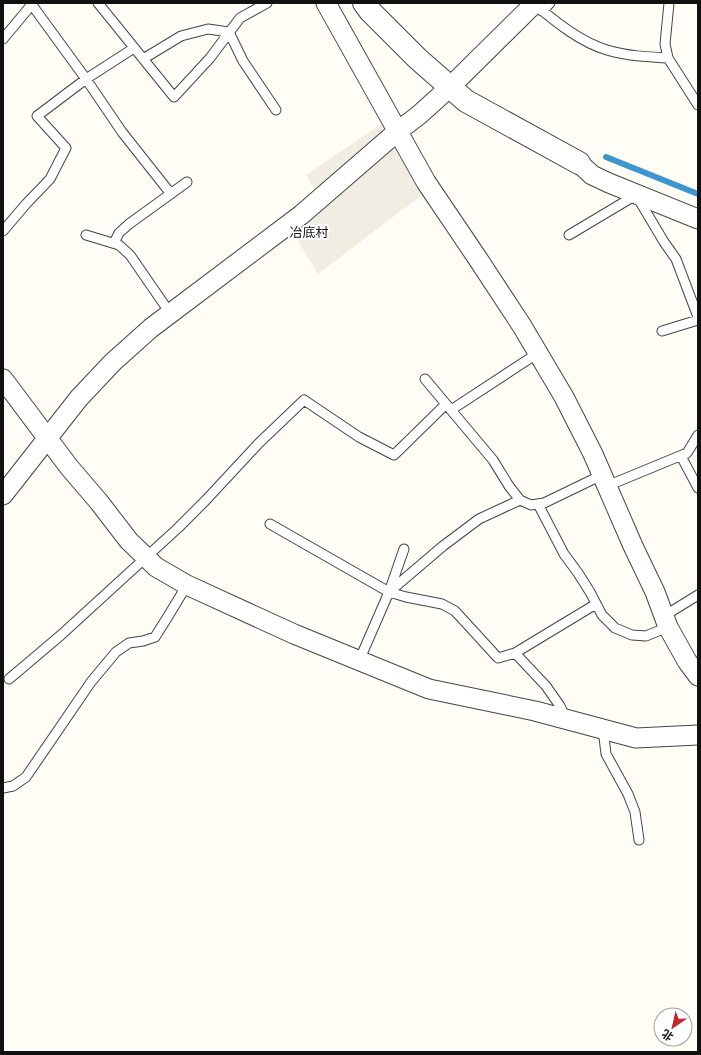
<svg xmlns="http://www.w3.org/2000/svg" width="701" height="1055" font-family="'Noto Serif','Noto Sans SC',serif">
	<rect width="100%" height="100%" fill="#fffdf5"/>
	<path fill="#f1ede2" d="M390 118 431 188 318 274 288 225 320 199 306 175Z"/>
	<g fill="none" stroke-linecap="round" stroke-linejoin="round">
		<path stroke="#3f96cf" stroke-width="6" d="M606 157 698 194"/>
		<g stroke="#444" stroke-width="11">
			<path id="service" d="M98 3 174 97 210 58 240 18 267 3
				M669 3 665 44 668 58 698 105
				M532 4H534C556 22 580 42 607 50 627 56 648 57 668 58
				M32 5 86 79 122 132 171 194
				M542 11 550 3
				M3 39 33 3
				M143 59 181 36 208 29 229 32 243 61 276 110
				M3 231 26 204 50 179 66 148 37 116 86 79 134 48
				M86 235 119 245 130 255 170 313
				M569 235 636 195 664 242 676 259 698 317
				M114 243 119 233 129 224 187 182
				M662 331 698 320
				M425 379 493 460 509 486 520 500 531 505 544 503 602 475
				M451 410 538 353
				M681 456 698 488
				M607 486 687 453 698 435
				M538 504 564 554 578 573 590 592 602 615 615 628 632 635 646 636 668 627
				M270 524 389 592 406 597 442 604 455 611 498 658 515 653
				M389 592 443 546 479 519 520 500
				M664 616 698 595
				M359 661 389 592 404 549
				M9 679 61 635 178 528 206 500 259 443 304 400 359 437 394 455 446 404
				M566 719 560 706 546 686 515 653 596 604
				M603 729 606 754 628 794 635 812 639 840
				M3 788 13 786 26 777 91 682 116 652 129 643 143 641 155 637 167 618 187 585"/>
		</g>
		<g stroke="#444" stroke-width="21">
			<path id="minor" d="M326 3 426 182 478 259 522 326 564 397 593 454 633 546 655 592 668 627 687 661 698 676
				M579 163 592 175 609 183 698 219
				M3 379 69 467 99 502 129 541 156 567 187 585 294 634 370 665 429 689 535 711 636 738 698 735
				M3 495 79 398 113 362 151 328 301 215 398 131 419 115 450 87 534 4"/>
		</g>
		<g stroke="#444" stroke-width="24">
			<path id="tertiary" d="M364 3 370 11 418 59 466 101 579 163"/>
		</g>
		<use href="#service" stroke="#fff" stroke-width="9"/>
		<use href="#minor" stroke="#fff" stroke-width="19"/>
		<use href="#tertiary" stroke="#fff" stroke-width="22"/>
	</g>
	<g text-anchor="middle" stroke-width="4" stroke-linejoin="round" paint-order="stroke">
		<g font-size="13" fill="#111" stroke="#fff">
			<text x="309" y="237">冶底村</text>
		</g>
	</g>
	<rect width="701" height="1055" fill="none" stroke="#111111" stroke-width="8"/>
	<g transform="translate(673 1027) rotate(214)"><circle r="19" fill="#ffffff" stroke="#a0a0a0"/>
	<path d="M0-3L7 15L0 10L-7 15Z" fill="#c4262e"/>
	<text y="-6" font-size="11" font-weight="bold" text-anchor="middle" fill="#111111">北</text>
	</g>
</svg>
